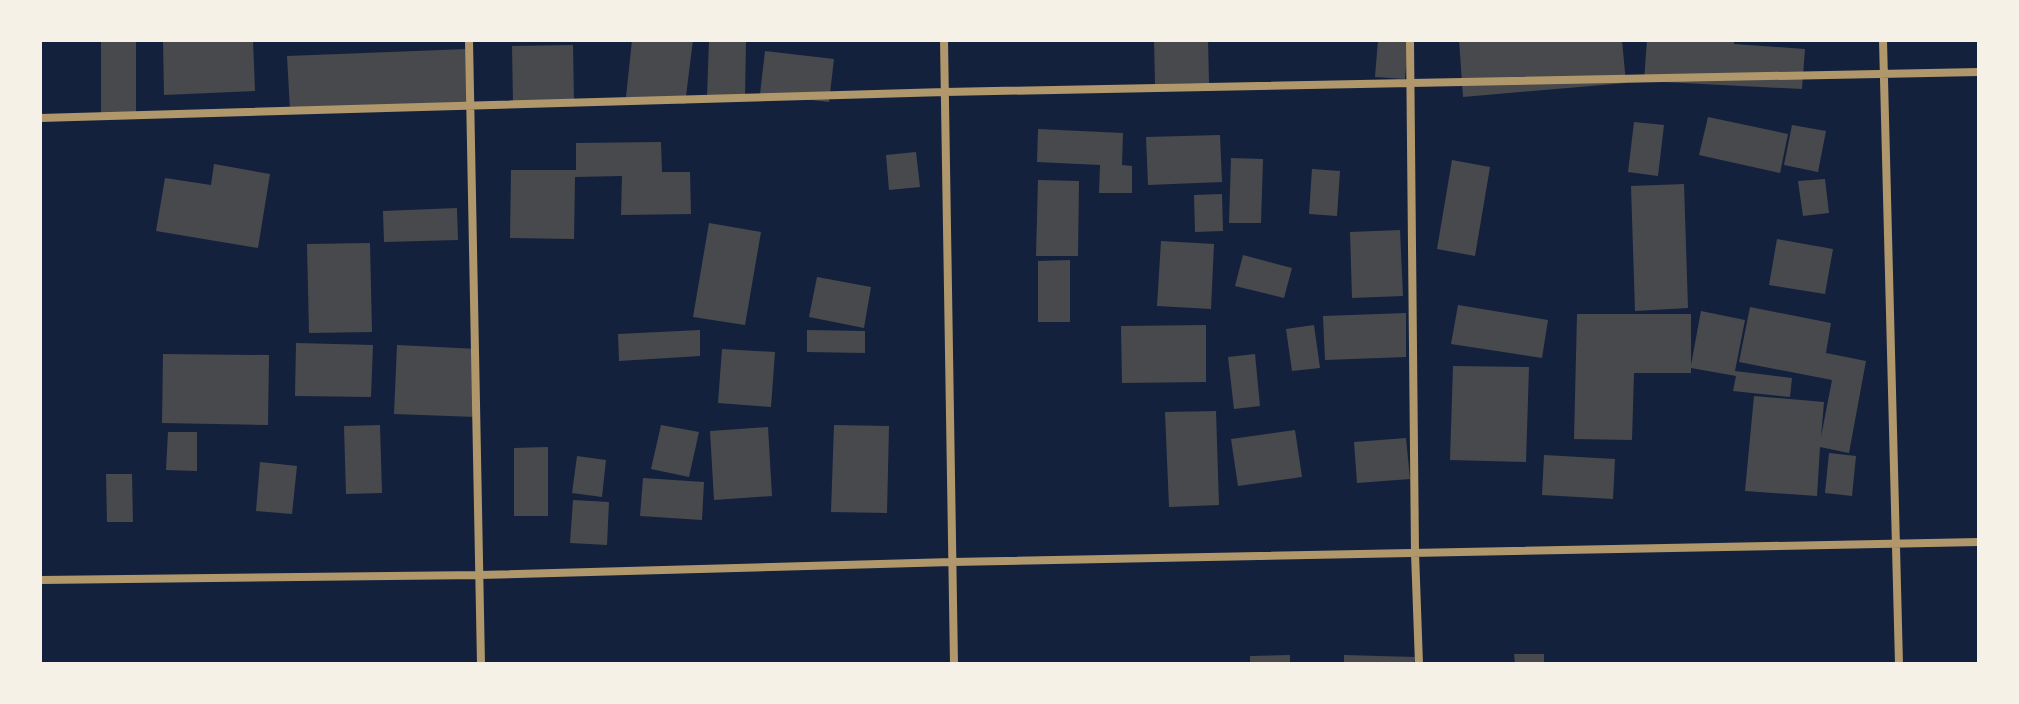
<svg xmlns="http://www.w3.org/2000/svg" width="2019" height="704" font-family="'Open Sans',sans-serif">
	<rect width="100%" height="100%" fill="#14213d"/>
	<path fill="#48494c" d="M101 40H136V114L101 113Z
		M163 40H253L255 91 164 95Z
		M632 40H693L685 104 626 97Z
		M709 40H746L745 98 707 97Z
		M1154 40H1208L1209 83 1155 84Z
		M1378 40H1408L1405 79 1375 77Z
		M1459 40H1622L1626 83 1463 97Z
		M1647 40H1734V44L1805 49 1802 89 1644 81Z
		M573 45 574 102 513 103 512 46Z
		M467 49 469 103 290 110 287 56Z
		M765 51 834 59 829 102 760 94Z
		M1708 117 1788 134 1780 173 1699 155Z
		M1634 122 1664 125 1658 176 1628 172Z
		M1792 125 1826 131 1818 172 1784 165Z
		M1038 129 1123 133 1122 165 1132 166V193H1099L1100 165 1037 162Z
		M1220 135 1222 182 1148 185 1146 137Z
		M661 142 662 172H690L691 214 621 215 622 176 575 177 574 239 510 238 511 170H576V143Z
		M916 152 920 187 889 190 886 155Z
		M1231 158 1263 159 1261 223H1229Z
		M1452 160 1490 167 1475 256 1437 249Z
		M214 164 270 174 258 248 156 231 165 178 211 185Z
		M1312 169 1340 171 1337 216 1309 214Z
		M1825 179 1829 213 1803 216 1798 181Z
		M1038 180 1079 181 1078 256H1036Z
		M1684 184 1688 308 1635 311 1631 186Z
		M1222 194 1223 231 1195 232 1194 195Z
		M457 208 458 240 384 242 383 211Z
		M709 223 761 232 745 325 693 317Z
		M1400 230 1403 296 1352 298 1350 232Z
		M1777 239 1833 249 1825 294 1769 285Z
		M1161 241 1214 244 1211 309 1157 306Z
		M370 243 372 332 309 333 307 244Z
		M1243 255 1292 268 1284 298 1235 286Z
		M1070 260V322H1038V261Z
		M817 277 871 287 864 328 809 317Z
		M1458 305 1548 320 1542 358 1451 344Z
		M1750 307 1831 323 1826 353 1866 361 1849 453 1820 447 1817 496 1745 491 1754 396 1824 402 1821 437 1832 380 1739 362Z
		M1701 311 1745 320 1735 371 1792 378 1790 397 1733 391 1736 376 1691 368V373H1634L1632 440 1574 439 1577 314H1691V365Z
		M1406 313V357L1325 360 1323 316Z
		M1206 325V382L1122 383 1121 326Z
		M1314 325 1320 368 1292 371 1286 329Z
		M700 330V356L619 361 618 334Z
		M807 330 865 331V353L807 352Z
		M296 343 373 345 371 397 295 396Z
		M397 345 478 349 476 417 394 414Z
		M722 349 775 352 771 407 718 403Z
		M163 354 269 355 268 425 162 423Z
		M1255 354 1260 406 1234 409 1228 357Z
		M1453 366 1529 367 1526 462 1450 460Z
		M1216 411 1219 505 1169 507 1165 412Z
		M380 425 382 493 346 494 344 426Z
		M661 425 699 432 689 477 651 469Z
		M834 425 889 426 887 513 831 512Z
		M768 427 772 496 714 500 710 431Z
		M1295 430 1302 477 1238 486 1231 439Z
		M168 432H197V471L166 470Z
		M1406 438 1410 479 1357 483 1354 442Z
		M548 447V516H514V448Z
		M1829 453 1856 456 1852 496 1825 493Z
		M1544 455 1615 459 1613 499 1542 495Z
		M577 456 606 460 602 497 572 493Z
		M260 462 297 466 292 514 256 511Z
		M106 474H132L133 522H107Z
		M643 478 704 482 702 520 640 516Z
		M573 500 609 502 607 545 570 543Z
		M1514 654H1544V664H1515Z
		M1290 655V664H1250V656Z
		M1344 655 1415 657 1414 664H1344Z"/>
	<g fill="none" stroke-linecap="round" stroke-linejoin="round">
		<path stroke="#b1986c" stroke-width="8" d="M469 40 481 664
			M944 40 954 664
			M1410 40 1415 553 1419 664
			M1883 40 1899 664
			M40 118 945 92 1979 72
			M40 580 480 575 952 562 1979 542"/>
	</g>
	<rect width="2019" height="704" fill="none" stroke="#f6f1e7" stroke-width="84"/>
</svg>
